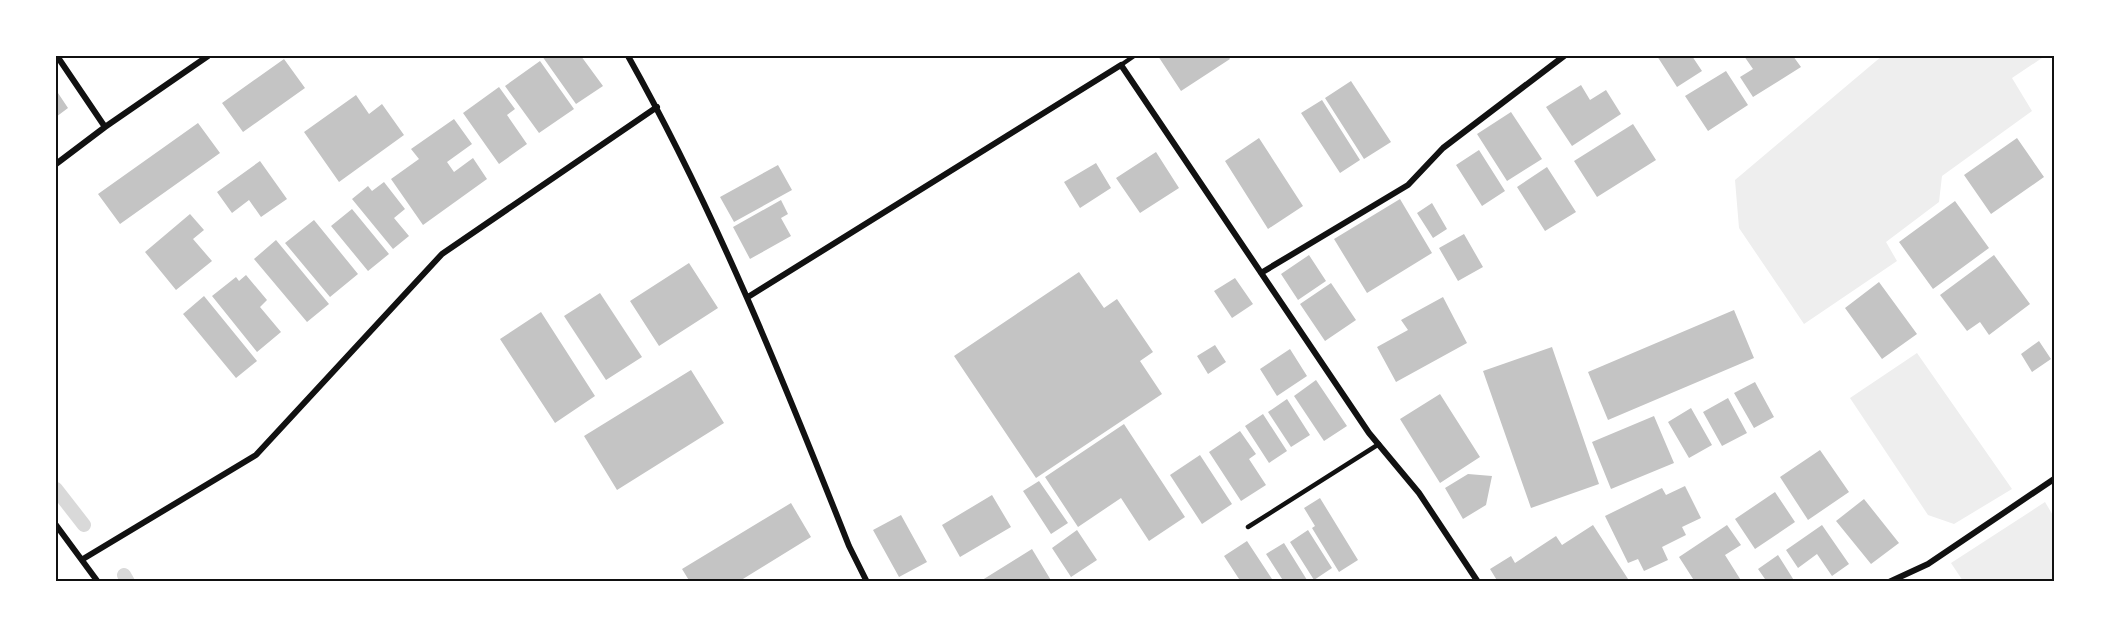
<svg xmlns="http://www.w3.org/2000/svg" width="2110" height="637" font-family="'PT Sans',sans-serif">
	<rect width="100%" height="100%" fill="#fff"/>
	<path fill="#eee" d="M1882 56H2045L2012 78 2032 111 1942 176 1939 202 1886 242 1897 261 1804 324 1739 228 1735 180Z
		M1917 353 2012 489 1954 524 1928 515 1850 398Z
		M2045 502 2054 517V581H1963L1951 563Z"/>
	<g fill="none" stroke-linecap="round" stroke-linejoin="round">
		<path stroke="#d9d9d9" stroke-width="14" d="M56 489 84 525
			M124 575 128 582"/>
	</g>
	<path fill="#c4c4c4" d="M542 56H581L603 86 576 104Z
		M1158 56H1228L1230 59 1181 91Z
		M1657 56H1692L1702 71 1677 87Z
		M1744 56H1793L1801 67 1753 97 1740 77 1753 69Z
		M284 59 305 88 243 132 222 103Z
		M540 61 574 109 539 133 505 86Z
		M1726 71 1748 105 1708 131 1685 96Z
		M1351 81 1391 142 1364 159 1325 98Z
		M1581 85 1590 100 1606 90 1621 114 1572 146 1546 107Z
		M499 87 515 109 507 115 527 144 499 164 463 113Z
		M56 90 68 108 56 117Z
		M356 95 369 114 382 104 404 135 339 182 304 132Z
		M1322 100 1360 160 1340 173 1301 113Z
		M1511 112 1542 159 1507 181 1477 134Z
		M454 119 472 144 447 162 454 172 473 158 487 179 423 225 391 179 419 159 411 149Z
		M198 123 220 153 120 224 98 194Z
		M1633 124 1656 160 1597 197 1574 161Z
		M1259 138 1303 206 1268 229 1225 161Z
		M2017 138 2044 177 1991 214 1964 175Z
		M1479 150 1505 191 1482 206 1456 165Z
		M1156 152 1179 188 1140 213 1116 178Z
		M260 161 287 199 261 217 249 200 232 213 217 192Z
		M1096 163 1111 188 1080 208 1064 182Z
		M778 165 792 190 734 222 720 197Z
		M1547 167 1576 212 1545 231 1517 187Z
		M384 182 405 209 394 218 409 236 393 249 352 199 368 186 372 191Z
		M1400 199 1432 253 1367 293 1334 239Z
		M781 200 788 214 781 218 791 236 750 259 733 227Z
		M1955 201 1989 248 1933 289 1899 242Z
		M1432 203 1447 229 1433 238 1417 213Z
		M352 209 389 254 368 271 331 226Z
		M190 214 204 230 193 239 212 261 176 290 145 252Z
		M314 220 358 274 330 297 285 243Z
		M1464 234 1483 267 1458 281 1439 248Z
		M276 240 329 304 307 322 254 259Z
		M1309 255 1326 281 1298 300 1281 274Z
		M1994 255 2030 304 1989 335 1980 322 1967 331 1940 295Z
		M689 263 718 308 659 346 630 301Z
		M1079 272 1104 308 1117 299 1153 352 1140 361 1162 394 1036 478 954 356Z
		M246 275 267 300 260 307 281 332 257 352 212 296 236 277 239 281Z
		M1235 278 1253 304 1232 318 1214 291Z
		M1879 282 1917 334 1882 359 1845 308Z
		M1331 283 1356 320 1325 341 1300 304Z
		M600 293 642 357 606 380 564 316Z
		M204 296 257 361 236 378 183 314Z
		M1443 297 1467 343 1396 382 1377 347 1408 330 1401 320Z
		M1734 310 1754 358 1608 420 1588 372Z
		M541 312 595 396 555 423 500 339Z
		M2039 341 2051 359 2032 372 2021 354Z
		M1215 345 1226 362 1208 374 1197 356Z
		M1552 347 1599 484 1531 508 1483 371Z
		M1290 349 1307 376 1277 396 1260 369Z
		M691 370 724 423 617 490 584 436Z
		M1316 380 1347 426 1324 441 1294 396Z
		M1755 382 1774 417 1754 428 1734 393Z
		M1440 394 1480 457 1440 483 1400 419Z
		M1728 398 1747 433 1722 446 1703 412Z
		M1287 399 1310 435 1291 447 1268 412Z
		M1691 408 1712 445 1689 458 1668 422Z
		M1263 414 1287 451 1269 463 1245 426Z
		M1654 416 1674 463 1611 489 1592 442Z
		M1124 424 1185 517 1149 541 1121 498 1078 527 1045 477Z
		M1240 431 1256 454 1249 459 1266 485 1241 501 1209 452Z
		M1820 450 1849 492 1808 520 1780 477Z
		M1200 455 1232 504 1202 524 1170 475Z
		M1468 474 1492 476 1486 505 1463 519 1445 488Z
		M1039 481 1068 523 1051 534 1023 491Z
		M1685 486 1701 518 1682 527 1686 535 1662 547 1668 560 1644 571 1638 559 1628 563 1605 516 1662 488 1666 495Z
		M1775 492 1795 522 1755 549 1735 519Z
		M992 495 1011 527 960 557 942 525Z
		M1320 498 1358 560 1339 572 1312 528 1315 526 1304 508Z
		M1864 499 1899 543 1871 564 1836 521Z
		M791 503 811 537 738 582H690L682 569Z
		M901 515 927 562 899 577 873 530Z
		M1593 525 1630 582H1498L1490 569 1511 556 1515 563 1556 536 1562 545Z
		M1727 525 1741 545 1725 555 1742 582H1695L1679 557Z
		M1822 525 1849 564 1832 576 1817 554 1798 568 1786 550Z
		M1077 530 1097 560 1071 577 1052 548Z
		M1308 530 1332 568 1314 580 1290 542Z
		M1247 541 1274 582H1241L1224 556Z
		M1284 543 1307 580 1305 582H1284L1266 554Z
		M1032 549 1052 582H979Z
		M1778 555 1785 566 1795 582H1762L1765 579 1758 569Z"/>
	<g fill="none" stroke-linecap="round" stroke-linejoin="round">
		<path stroke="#111" stroke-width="4.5" d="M1121 65 1134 56
			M1248 527 1379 444"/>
		<path stroke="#111" stroke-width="6" d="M57 56 105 127
			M628 56C716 213 783 379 849 546L867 582
			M56 164 105 127 208 56
			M1261 273 1408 185 1443 148 1564 56
			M748 297 1121 65 1369 433 1419 493 1478 582
			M56 525 98 582
			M83 559 256 455 442 254 657 107
			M1889 582 1928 564 2054 479"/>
	</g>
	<rect width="2110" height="637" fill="none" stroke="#ffffff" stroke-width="114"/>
	<rect x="57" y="57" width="1996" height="523" fill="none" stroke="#111" stroke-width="2"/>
</svg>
